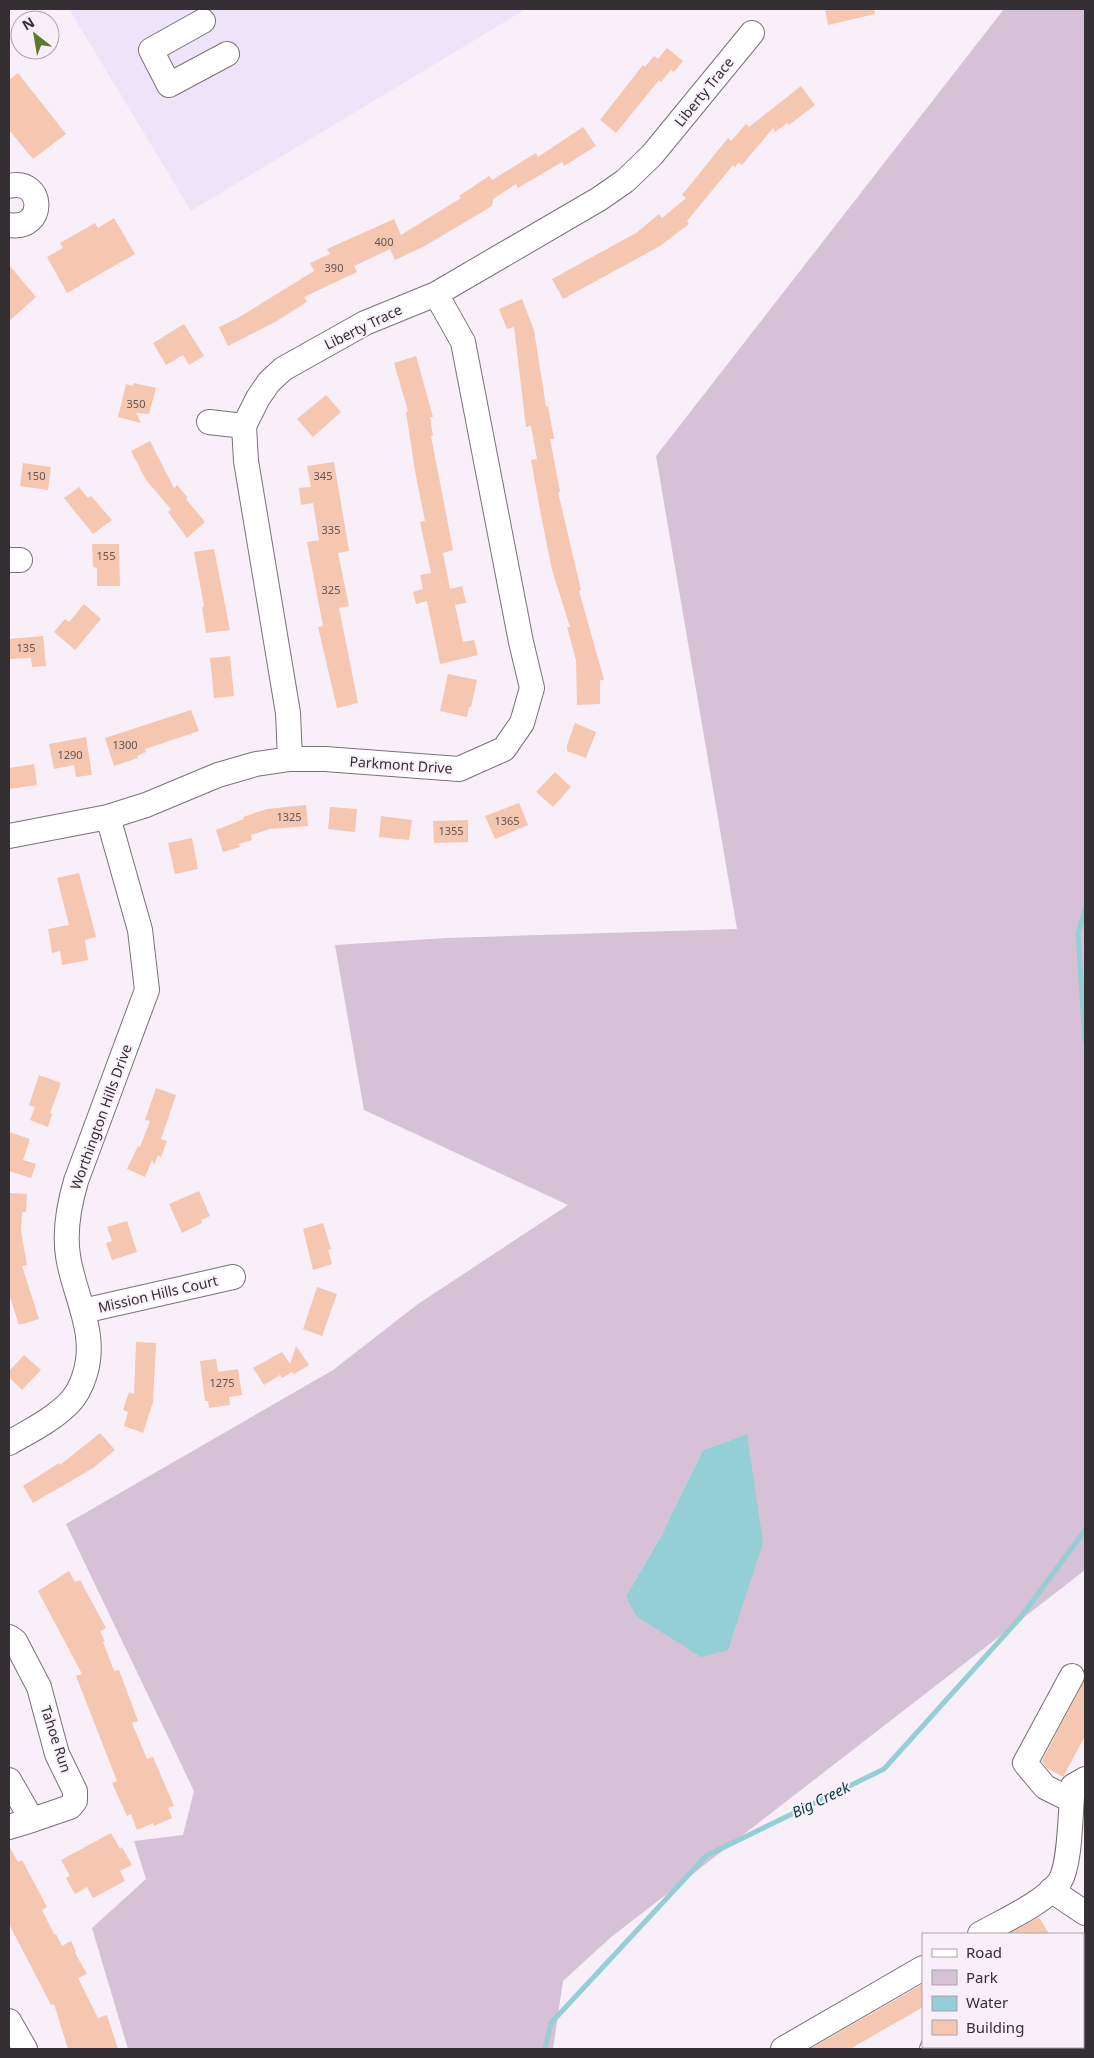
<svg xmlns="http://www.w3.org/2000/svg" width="1094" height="2058" font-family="'Noto Sans',sans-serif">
	<rect width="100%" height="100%" fill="#f9eff9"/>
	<path fill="#eee4f9" d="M69 9H526L191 211Z"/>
	<path fill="#d7c1d7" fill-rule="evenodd" d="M1004 9H1085V1570L610 1938 563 1981 553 2049H128L92 1928 146 1879 134 1841 183 1835 194 1791 66 1524 333 1370 418 1304 568 1205 364 1110 335 945 447 938 737 929 656 456ZM747 1434 626 1596 660 1538 703 1450Z"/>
	<path fill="#93cfd4" d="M747 1434 763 1543 728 1650 701 1657 636 1616 626 1596 660 1538 703 1450Z"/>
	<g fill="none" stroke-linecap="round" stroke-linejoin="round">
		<path stroke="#93cfd4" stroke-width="5" d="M1085 909 1078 934 1085 1040
			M545 2049 551 2023 706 1856 884 1769 1021 1617 1085 1530"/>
	</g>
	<path fill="#f5c6b0" d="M825 9H874L875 14 828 25Z
		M667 48 683 61 674 72 671 70 661 82 659 80 616 133 600 120 643 65 645 67 654 56 658 59Z
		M18 73 66 134 33 159 9 130V80Z
		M801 86 815 105 789 125 787 123 775 132 773 128 742 165 739 162 735 167 733 165 687 221 689 224 660 246 563 299 552 279 636 233 659 214 662 218 686 198 682 195 728 138 731 141 746 124 749 127Z
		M583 127 596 146 564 166 562 162 518 188 516 184 493 199 492 206 423 247 395 260 390 249 354 266 357 272 304 297 307 302 275 322 228 346 219 327 238 318 314 271 310 263 330 254 327 249 394 219 401 235 461 198 459 196 489 176 492 180 536 153 538 157Z
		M114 218 135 254 67 293 47 257 63 248 60 243 95 223 98 228Z
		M9 265 36 297 9 321Z
		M522 299 534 330 546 407 548 406 554 439H550L560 492H558L581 590 579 591 604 680H600V704L577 705 576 660 567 627H570L552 570 541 515 531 460 537 459 531 426 526 427 514 327 507 329 499 309Z
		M184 324 204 356 189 365 183 355 166 365 153 343Z
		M416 356 433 417H430L433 436H431L453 550 443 553 450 589 462 586 466 603 455 605 463 642 474 640 478 655 440 664 427 601 416 604 413 592 423 589 420 575 431 573 420 522 425 521 415 471 406 412 408 411 394 363Z
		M134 383 156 388 149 414 136 413 141 423 118 417 126 384 133 386Z
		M326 395 341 412 313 437 297 419Z
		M150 441 174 488 177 485 188 498 186 499 205 522 187 538 168 512 171 509 146 480 131 451Z
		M334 462 349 551 338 553 349 606 339 608 358 703 337 708 318 627 323 626 307 542 319 540 313 503 301 505 299 488 311 487 307 466Z
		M23 463 51 467 48 490 20 486Z
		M79 487 88 498 91 496 112 520 93 534 64 498Z
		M92 544H119L120 586H97V568L93 567Z
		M214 549 230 630 206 633 202 607 204 606 194 552Z
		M84 604 101 619 75 650 54 632 65 619 69 622Z
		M43 636 46 666 32 667 31 658 9 659V639Z
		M230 656 234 696 214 698 210 658Z
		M448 674 477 680 471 707H469L467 717 440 711Z
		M191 710 199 731 145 749 146 752 137 756 138 758 114 766 105 738Z
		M575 723 596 732 586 758 567 751V745Z
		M86 737 92 775 76 777 74 765 54 769 49 744Z
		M34 764 37 785 9 789V768Z
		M555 772 571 787 553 807 536 792Z
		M519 803 528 825 495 839 485 816Z
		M306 805 308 826 270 829 251 835 252 840 239 844 240 847 223 852 216 830 244 819 243 817 267 809Z
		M330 807 357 809 355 832 328 829Z
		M381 816 412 820 409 840 379 837Z
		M468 820V842L434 843 433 821Z
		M192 838 198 869 175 874 168 843Z
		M79 873 96 937 85 940 88 960 62 965 60 951 52 953 48 929 69 925 57 878Z
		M39 1075 61 1083 50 1113 52 1114 48 1127 30 1120 35 1107 29 1105Z
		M156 1088 176 1095 161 1139 167 1141 161 1157 158 1155 154 1165 152 1160 145 1177 127 1169 138 1146 140 1147 150 1121 145 1120Z
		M9 1132 30 1139 23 1160 36 1164 31 1178 9 1171Z
		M199 1191 210 1216 201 1220 202 1223 182 1233 169 1204Z
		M9 1193 27 1194 26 1212H22L21 1231 27 1265 22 1266 39 1319 19 1325 9 1294Z
		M127 1221 137 1252 112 1260 106 1243 112 1241 107 1227Z
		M323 1223 331 1249 328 1250 332 1264 313 1270 303 1229Z
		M317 1287 337 1294 322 1336 303 1329Z
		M136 1342 156 1343 153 1402 143 1433 124 1426 128 1412 123 1410 129 1392 134 1394Z
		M296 1346 309 1365 294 1374 292 1372 282 1378 280 1375 264 1385 253 1368 282 1352 290 1364Z
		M24 1355 41 1370 22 1390 9 1377V1371Z
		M216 1359 218 1372 238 1369 242 1395 229 1397 230 1405 209 1408 208 1401H205L200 1361Z
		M100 1433 115 1450 93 1468 33 1503 23 1486 59 1463 60 1465Z
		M69 1571 75 1582 80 1580 106 1628 100 1631 105 1641 103 1642 114 1671 119 1670 138 1721 132 1723 147 1759 153 1757 174 1806 168 1808 172 1818 154 1826 153 1823 137 1830 131 1814 127 1816 112 1783 117 1781 76 1676 82 1674 38 1591Z
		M1085 1679V1736L1063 1777 1047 1768 1042 1761Z
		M111 1833 120 1849 122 1847 132 1865 120 1871 125 1881 93 1898 87 1887 75 1894 66 1878 70 1876 61 1860Z
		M9 1846 18 1862 22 1860 47 1907 42 1910 54 1934H56L62 1946 71 1941 76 1952 75 1953 87 1974 78 1978 98 2018 107 2015 118 2049H68L54 2004 51 2005 9 1924Z
		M1039 1917 1049 1934H1009L1030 1922Z
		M923 1984V2007L850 2049H810Z"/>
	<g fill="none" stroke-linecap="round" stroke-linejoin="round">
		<g stroke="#797179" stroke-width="26">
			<path id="minor" d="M203 21 151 50 169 85 227 54
				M9 186C44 177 47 231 9 225
				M209 422 244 426
				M9 560H20
				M290 759 288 713 246 461 244 426 258 398 269 382 283 369 365 323 436 294 599 199 625 181 652 155 752 33
				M9 836 108 817 146 805 218 775 256 764 290 759H325L459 769 504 749 522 723 532 688 521 642 463 342 436 294
				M83 1311 233 1277
				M9 1443C28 1432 49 1422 66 1406 75 1398 82 1385 85 1374 98 1332 74 1296 68 1256 64 1230 69 1205 76 1181L147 990 140 930 108 817
				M9 1637 15 1641 39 1687 57 1754 75 1791V1801L70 1807 32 1820 9 1780
				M1071 1800 1045 1787 1025 1763 1072 1676
				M9 1827 32 1820
				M1051 1890 1085 1913
				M980 1934C1003 1921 1046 1902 1060 1881 1071 1863 1070 1809 1073 1786L1085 1779
				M1083 1961 1085 1960
				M9 2021 25 2049
				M1021 2047 1022 2049
				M783 2049 923 1968
				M932 2049 936 2047"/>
		</g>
		<use href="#minor" stroke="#fff" stroke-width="24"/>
	</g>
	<g text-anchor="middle" stroke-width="4" stroke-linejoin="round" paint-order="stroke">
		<g font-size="11" fill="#645552">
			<text x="384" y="246">400</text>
			<text x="334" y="272">390</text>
			<text x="136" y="408">350</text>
			<text x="36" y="480">150</text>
			<text x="323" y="480">345</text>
			<text x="331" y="534">335</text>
			<text x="106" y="560">155</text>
			<text x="331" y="594">325</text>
			<text x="26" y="652">135</text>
			<text x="125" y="749">1300</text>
			<text x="70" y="759">1290</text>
			<text x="289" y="821">1325</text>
			<text x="507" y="825">1365</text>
			<text x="451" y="835">1355</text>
			<text x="222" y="1387">1275</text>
		</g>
		<g font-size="14" fill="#332f33" stroke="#f9eff9">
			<text transform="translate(704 92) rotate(-51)" y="5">Liberty Trace</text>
			<text transform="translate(363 327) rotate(-26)" y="5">Liberty Trace</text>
			<text transform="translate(401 765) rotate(4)" y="5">Parkmont Drive</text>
			<text transform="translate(101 1117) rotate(-70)" y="5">Worthington Hills Drive</text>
			<text transform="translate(158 1294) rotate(-13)" y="5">Mission Hills Court</text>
			<text transform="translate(56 1739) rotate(72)" y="5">Tahoe Run</text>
		</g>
		<g font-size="15" font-style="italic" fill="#003a3e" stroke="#f9eff9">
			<text transform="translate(821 1800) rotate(-26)" y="5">Big Creek</text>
		</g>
	</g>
	<rect width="1094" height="2058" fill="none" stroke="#332f33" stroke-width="20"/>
	<rect x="922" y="1933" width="162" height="115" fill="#f9eff9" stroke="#aaa2aa"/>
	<rect x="932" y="1949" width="25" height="8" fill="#ffffff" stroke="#aaa2aa"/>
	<text x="966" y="1958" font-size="15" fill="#332f33">Road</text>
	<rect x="932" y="1970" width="25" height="15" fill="#d7c1d7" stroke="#aaa2aa"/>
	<text x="966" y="1983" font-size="15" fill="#332f33">Park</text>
	<rect x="932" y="1996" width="25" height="15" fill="#93cfd4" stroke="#aaa2aa"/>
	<text x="966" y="2008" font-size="15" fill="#332f33">Water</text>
	<rect x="932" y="2020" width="25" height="15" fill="#f5c6b0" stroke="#aaa2aa"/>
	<text x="966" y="2033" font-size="15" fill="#332f33">Building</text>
	<g transform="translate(35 35) rotate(329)"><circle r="24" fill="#f9eff9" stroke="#aaa2aa"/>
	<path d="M0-4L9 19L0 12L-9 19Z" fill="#5b7a2f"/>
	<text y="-8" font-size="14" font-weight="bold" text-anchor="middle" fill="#332f33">N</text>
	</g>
</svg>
